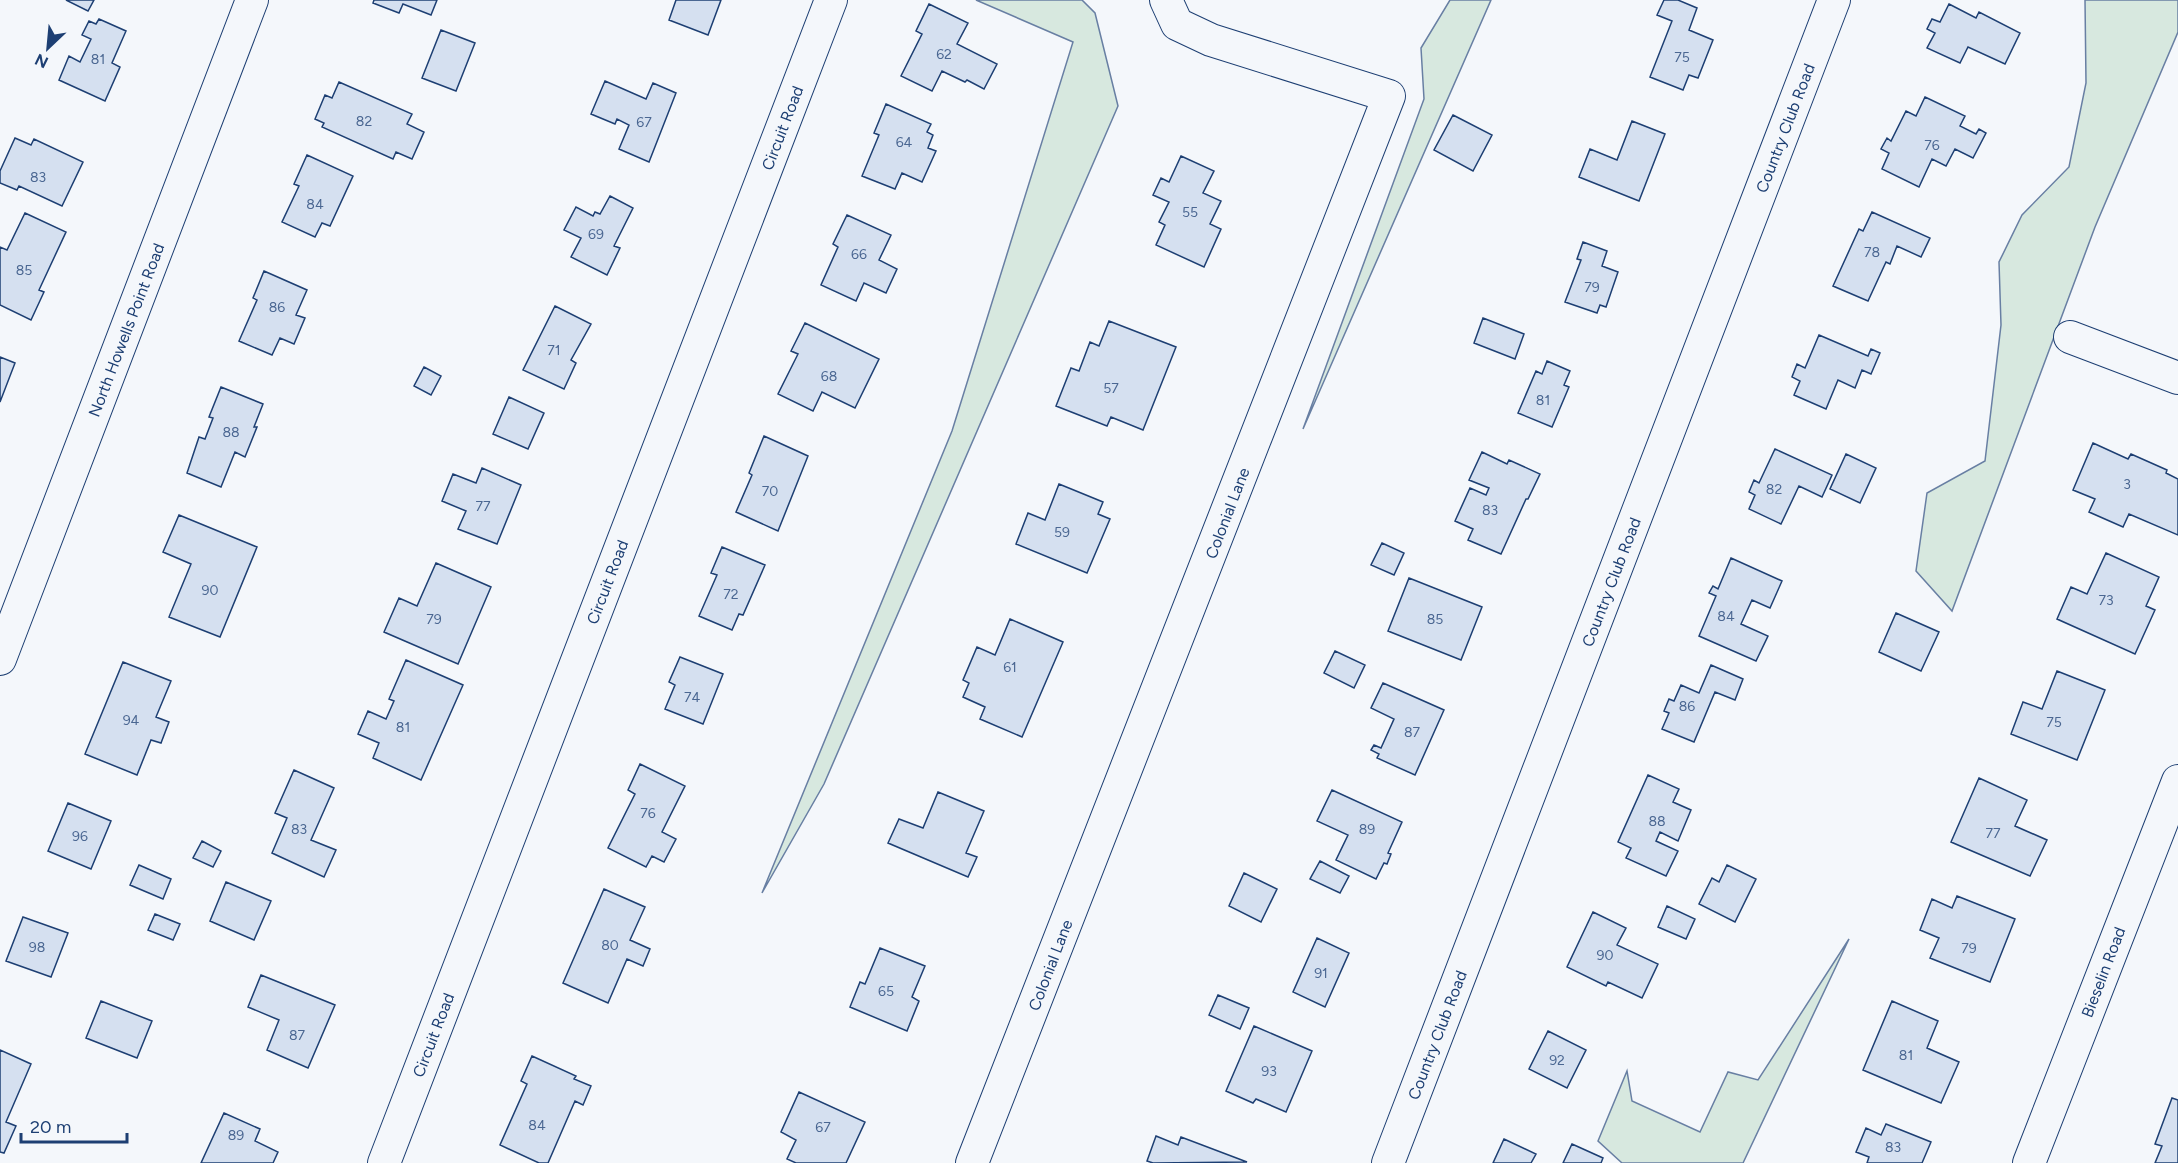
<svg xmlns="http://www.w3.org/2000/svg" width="2178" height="1163" font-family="Figtree,sans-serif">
	<rect width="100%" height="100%" fill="#f4f7fb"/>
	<path fill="#d7e8df" stroke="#687fa3" stroke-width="1.5" d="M976 0H1082L1095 13 1118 106 824 784 762 893 952 431 1073 42Z
		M1450 0H1491L1303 429 1424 99 1421 48Z
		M2085 0H2178V32L2095 227 1952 611 1916 571 1927 493 1985 461 2001 325 1999 262 2022 215 2069 167 2086 83Z
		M1849 939 1743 1163H1622L1598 1141 1627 1071 1632 1101 1700 1132 1728 1072 1758 1080Z"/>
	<path fill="#d5e0f0" stroke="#1d3f73" stroke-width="1.5" d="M66 0H94L88 11Z
		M374 0H437L431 15 403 4 399 13 373 3Z
		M676 0H721L708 35 669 20Z
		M1664 0H1678L1697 8 1689 30 1713 40 1698 78 1689 75 1683 90 1650 77 1672 21 1657 15Z
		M929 4 968 23 957 44 997 64 984 89 967 80 965 82 942 71 932 91 901 76 922 34 916 31Z
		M1949 4 1976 18 1979 12 2020 33 2005 64 1968 47 1960 63 1927 48 1935 33 1927 29 1932 19 1940 22Z
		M99 19 126 31 112 63 120 67 105 101 59 80 69 56 80 62 91 39 82 35 89 21 96 24Z
		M441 30 475 43 456 91 422 78Z
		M605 81 646 99 653 83 676 93 649 162 619 149 629 125 617 119 615 124 591 114Z
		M339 82 412 114 407 124 424 132 412 159 396 152 393 159 322 127 324 123 315 119 325 95 332 98Z
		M1925 97 1965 116 1960 126 1976 134 1979 129 1986 133 1973 158 1955 149 1946 166 1932 159 1919 187 1882 169 1889 153 1881 149 1887 138 1891 141 1906 111 1916 116Z
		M886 104 931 124 927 132 933 135 928 148 936 151 922 182 902 173 895 189 862 176 879 135 874 133Z
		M1453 115 1492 135 1473 171 1434 150Z
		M1632 121 1665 134 1639 201 1579 177 1590 149 1617 160Z
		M15 138 31 145 34 139 83 162 62 206 19 186 17 190 0 183V171Z
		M307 155 353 176 330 226 322 223 315 237 282 222 299 186 294 184Z
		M1181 156 1214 171 1203 193 1221 201 1210 224 1221 229 1204 267 1156 245 1165 225 1159 222 1169 202 1153 195 1161 178 1169 182Z
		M610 196 633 208 614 246 620 248 607 275 571 257 581 238 564 230 576 207 593 216 595 212 600 214Z
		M1872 212 1930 238 1921 257 1897 246 1890 264 1886 262 1868 301 1833 286 1859 229 1863 231Z
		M25 213 66 232 39 290 44 292 31 320 0 305V247L7 250Z
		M847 215 891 235 879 260 897 269 886 293 864 283 856 301 821 285 838 247 833 244Z
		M1583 242 1607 251 1602 266 1618 272 1606 307 1600 305 1597 313 1565 302 1581 260 1577 259Z
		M264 271 307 290 296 315 305 318 294 344 280 338 272 355 239 341 257 300 253 298Z
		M555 306 591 324 571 360 576 363 564 389 523 370Z
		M1483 318 1524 334 1515 359 1474 343Z
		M1109 321 1176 347 1143 430 1111 417 1107 426 1056 406 1071 368 1079 371 1090 342 1099 346Z
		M805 323 879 359 855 408 822 392 813 411 778 394 798 354 791 351Z
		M1819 335 1868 356 1871 349 1880 353 1871 374 1862 370 1855 388 1838 380 1826 409 1794 395 1800 381 1792 377 1797 364 1805 368Z
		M0 357 15 363 0 402Z
		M1547 361 1570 371 1564 385 1569 387 1552 427 1518 413 1536 371 1542 374Z
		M424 367 441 376 431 395 414 386Z
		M221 387 263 404 254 427H257L245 457 235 452 221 487 187 473 199 437 205 439 213 418 209 417Z
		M509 397 544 413 528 449 493 434Z
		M764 436 808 456 778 531 736 512 752 475 749 473Z
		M2093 443 2128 459 2131 454 2167 470 2166 473 2178 479V535L2129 514 2123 527 2089 512 2095 499 2073 490Z
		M1775 449 1832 475 1822 497 1799 486 1781 524 1749 509 1755 495 1749 492 1754 480 1759 483Z
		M1482 452 1507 464 1509 460 1540 474 1528 499H1526L1501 554 1468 540 1473 529 1455 521 1470 488 1486 495 1489 488 1469 480Z
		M1846 454 1876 468 1860 503 1830 489Z
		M482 468 521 485 497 544 458 529 466 511 442 501 453 474 476 483Z
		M1059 484 1103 502 1098 514 1110 519 1087 573 1016 544 1028 513 1045 520Z
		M179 515 257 547 220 637 169 617 191 564 163 552Z
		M1382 543 1404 553 1394 575 1371 565Z
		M722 547 765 565 743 615 739 614 732 630 699 616 717 575 711 573Z
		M2106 553 2159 577 2146 606 2155 610 2135 654 2057 619 2071 587 2087 594Z
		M1731 558 1782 581 1770 608 1752 600 1741 624 1768 636 1756 661 1699 636 1716 596 1709 593 1713 586 1718 589Z
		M436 563 491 587 458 664 384 632 399 598 417 606Z
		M1409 578 1482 607 1461 660 1388 631Z
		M1896 613 1939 632 1921 671 1879 652Z
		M1010 619 1063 642 1022 737 980 719 985 707 963 697 969 683 963 680 977 647 995 655Z
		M1335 651 1365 665 1354 688 1324 673Z
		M680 657 723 674 703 724 665 709 675 685 669 682Z
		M406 660 463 685 421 780 373 758 379 743 358 734 368 711 386 719 394 701 389 699Z
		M123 662 171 681 156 717 169 722 161 743 151 740 137 775 85 754Z
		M1711 665 1743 679 1735 700 1715 692 1694 742 1662 729 1669 713 1664 711 1669 699 1674 701 1681 685 1699 693Z
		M2057 671 2105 690 2077 760 2011 734 2023 702 2042 709Z
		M1383 683 1444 710 1415 775 1377 758 1379 754 1371 750 1374 745 1381 748 1394 719 1371 708Z
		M640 764 685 786 662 832 676 839 664 862 652 856 646 867 608 848 635 794 628 790Z
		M294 770 334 788 311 840 336 850 324 877 272 853 287 818 275 813Z
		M1648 775 1679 789 1673 802 1691 810 1678 841 1660 832 1656 841 1678 851 1666 876 1626 858 1631 848 1618 842Z
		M1979 778 2027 800 2015 826 2047 840 2030 876 1951 842Z
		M1332 790 1402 822 1388 853 1391 854 1387 864 1384 863 1376 879 1336 860 1348 835 1317 821Z
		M938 792 984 811 966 853 977 857 968 877 888 843 899 819 923 828Z
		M68 803 111 821 91 869 48 851Z
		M202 841 221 851 213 867 193 858Z
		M1320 861 1349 876 1340 893 1310 879Z
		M139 865 171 879 163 899 130 885Z
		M1727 865 1756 879 1735 922 1699 904 1712 878 1719 882Z
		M1244 873 1277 889 1261 922 1229 906Z
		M226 882 271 901 254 940 210 921Z
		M604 889 645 907 630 940 650 949 643 966 627 959 608 1003 563 983Z
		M1957 896 2015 919 1990 982 1930 958 1939 938 1920 930 1932 899 1952 908Z
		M1667 906 1695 919 1686 939 1658 927Z
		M1593 912 1626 928 1617 945 1658 964 1642 998 1608 982 1606 986 1567 967Z
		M155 914 180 924 173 940 148 930Z
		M23 917 68 933 51 977 6 961Z
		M1317 938 1349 953 1325 1007 1293 992Z
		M880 948 925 966 912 997 919 1001 907 1031 850 1007 860 982 865 984Z
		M261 975 335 1005 308 1068 267 1050 279 1020 248 1007Z
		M1218 995 1249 1008 1240 1029 1209 1015Z
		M101 1001 152 1021 137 1058 86 1038Z
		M1892 1001 1938 1021 1927 1048 1959 1062 1941 1103 1863 1070Z
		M1254 1026 1312 1051 1286 1112 1256 1099 1253 1103 1226 1091Z
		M1548 1031 1586 1050 1567 1088 1529 1069Z
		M0 1050 31 1064 6 1122 16 1126 4 1153 0 1152Z
		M532 1056 576 1076 574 1079 591 1086 583 1105 575 1101 548 1163H539L500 1145 527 1084 521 1081Z
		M799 1092 865 1122 846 1163H796L787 1159 796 1140 781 1132Z
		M2172 1098 2178 1100V1163H2155L2162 1146 2155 1144Z
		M224 1113 260 1129 255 1141 278 1152 273 1163H201Z
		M1886 1124 1931 1142 1922 1163H1867L1869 1157 1856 1152 1866 1128 1881 1135Z
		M1156 1136 1178 1145 1181 1137 1247 1162 1153 1163 1147 1161Z
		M1504 1139 1536 1154 1531 1163H1493Z
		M1572 1144 1603 1158 1601 1163H1563Z"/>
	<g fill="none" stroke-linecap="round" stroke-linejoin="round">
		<g stroke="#1d3f73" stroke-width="34">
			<path id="street" d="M2070 337 2178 378
				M0 659 252 0
				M384 1163 831 0
				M972 1163 1389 96 1211 40 1177 24 1166 0
				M1388 1163 1834 0
				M2029 1163 2178 781"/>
		</g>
		<use href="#street" stroke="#f4f7fb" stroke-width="32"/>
	</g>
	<g text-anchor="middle" stroke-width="4.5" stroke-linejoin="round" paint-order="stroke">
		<g font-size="14" fill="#4b6792">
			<text x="944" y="59">62</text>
			<text x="1682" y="62">75</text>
			<text x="98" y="64">81</text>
			<text x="364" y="126">82</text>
			<text x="644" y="127">67</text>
			<text x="904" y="147">64</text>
			<text x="1932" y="150">76</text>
			<text x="38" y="182">83</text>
			<text x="315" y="209">84</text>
			<text x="1190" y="217">55</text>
			<text x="596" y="239">69</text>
			<text x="1872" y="257">78</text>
			<text x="859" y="259">66</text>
			<text x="24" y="275">85</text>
			<text x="1592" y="292">79</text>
			<text x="277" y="312">86</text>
			<text x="554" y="355">71</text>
			<text x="829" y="381">68</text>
			<text x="1111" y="393">57</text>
			<text x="1543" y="405">81</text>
			<text x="231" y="437">88</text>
			<text x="2127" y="489">3</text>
			<text x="1774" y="494">82</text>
			<text x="770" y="496">70</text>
			<text x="483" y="511">77</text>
			<text x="1490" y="515">83</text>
			<text x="1062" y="537">59</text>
			<text x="210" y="595">90</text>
			<text x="731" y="599">72</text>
			<text x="2106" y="605">73</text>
			<text x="1726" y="621">84</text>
			<text x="434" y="624">79</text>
			<text x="1435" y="624">85</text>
			<text x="1010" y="672">61</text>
			<text x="692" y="702">74</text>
			<text x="1687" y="711">86</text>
			<text x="131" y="725">94</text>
			<text x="2054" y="727">75</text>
			<text x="403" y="732">81</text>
			<text x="1412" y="737">87</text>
			<text x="648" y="818">76</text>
			<text x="1657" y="826">88</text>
			<text x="299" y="834">83</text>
			<text x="1367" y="834">89</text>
			<text x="1993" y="838">77</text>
			<text x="80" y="841">96</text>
			<text x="610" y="950">80</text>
			<text x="37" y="952">98</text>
			<text x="1969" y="953">79</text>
			<text x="1605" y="960">90</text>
			<text x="1321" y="978">91</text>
			<text x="886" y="996">65</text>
			<text x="297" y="1040">87</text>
			<text x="1906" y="1060">81</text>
			<text x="1557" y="1065">92</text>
			<text x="1269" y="1076">93</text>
			<text x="537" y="1130">84</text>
			<text x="823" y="1132">67</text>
			<text x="236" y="1140">89</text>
			<text x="1893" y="1152">83</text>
		</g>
		<g font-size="16" fill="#1d3f73" stroke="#f4f7fb">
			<text transform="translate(782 128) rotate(-69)" y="6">Circuit Road</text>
			<text transform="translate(1785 128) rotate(-69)" y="6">Country Club Road</text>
			<text transform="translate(126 330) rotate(-69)" y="6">North Howells Point Road</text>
			<text transform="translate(1227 513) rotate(-69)" y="6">Colonial Lane</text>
			<text transform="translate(607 582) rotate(-69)" y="6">Circuit Road</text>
			<text transform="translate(1611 582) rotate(-69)" y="6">Country Club Road</text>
			<text transform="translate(1050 965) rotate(-69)" y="6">Colonial Lane</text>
			<text transform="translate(2103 972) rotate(-69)" y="6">Bieselin Road</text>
			<text transform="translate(433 1035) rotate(-69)" y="6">Circuit Road</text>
			<text transform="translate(1437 1035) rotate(-69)" y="6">Country Club Road</text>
		</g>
	</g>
	<g transform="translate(48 48) rotate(206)" stroke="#f4f7fb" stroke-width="4.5" paint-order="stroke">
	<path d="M0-4.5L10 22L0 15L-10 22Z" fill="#1d3f73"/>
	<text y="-9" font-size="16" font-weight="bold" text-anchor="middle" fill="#1d3f73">N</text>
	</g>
	<path d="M21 1133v9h106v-9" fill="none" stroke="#1d3f73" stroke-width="3"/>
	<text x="30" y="1133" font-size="18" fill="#1d3f73" stroke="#f4f7fb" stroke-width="4.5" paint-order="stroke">20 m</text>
</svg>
